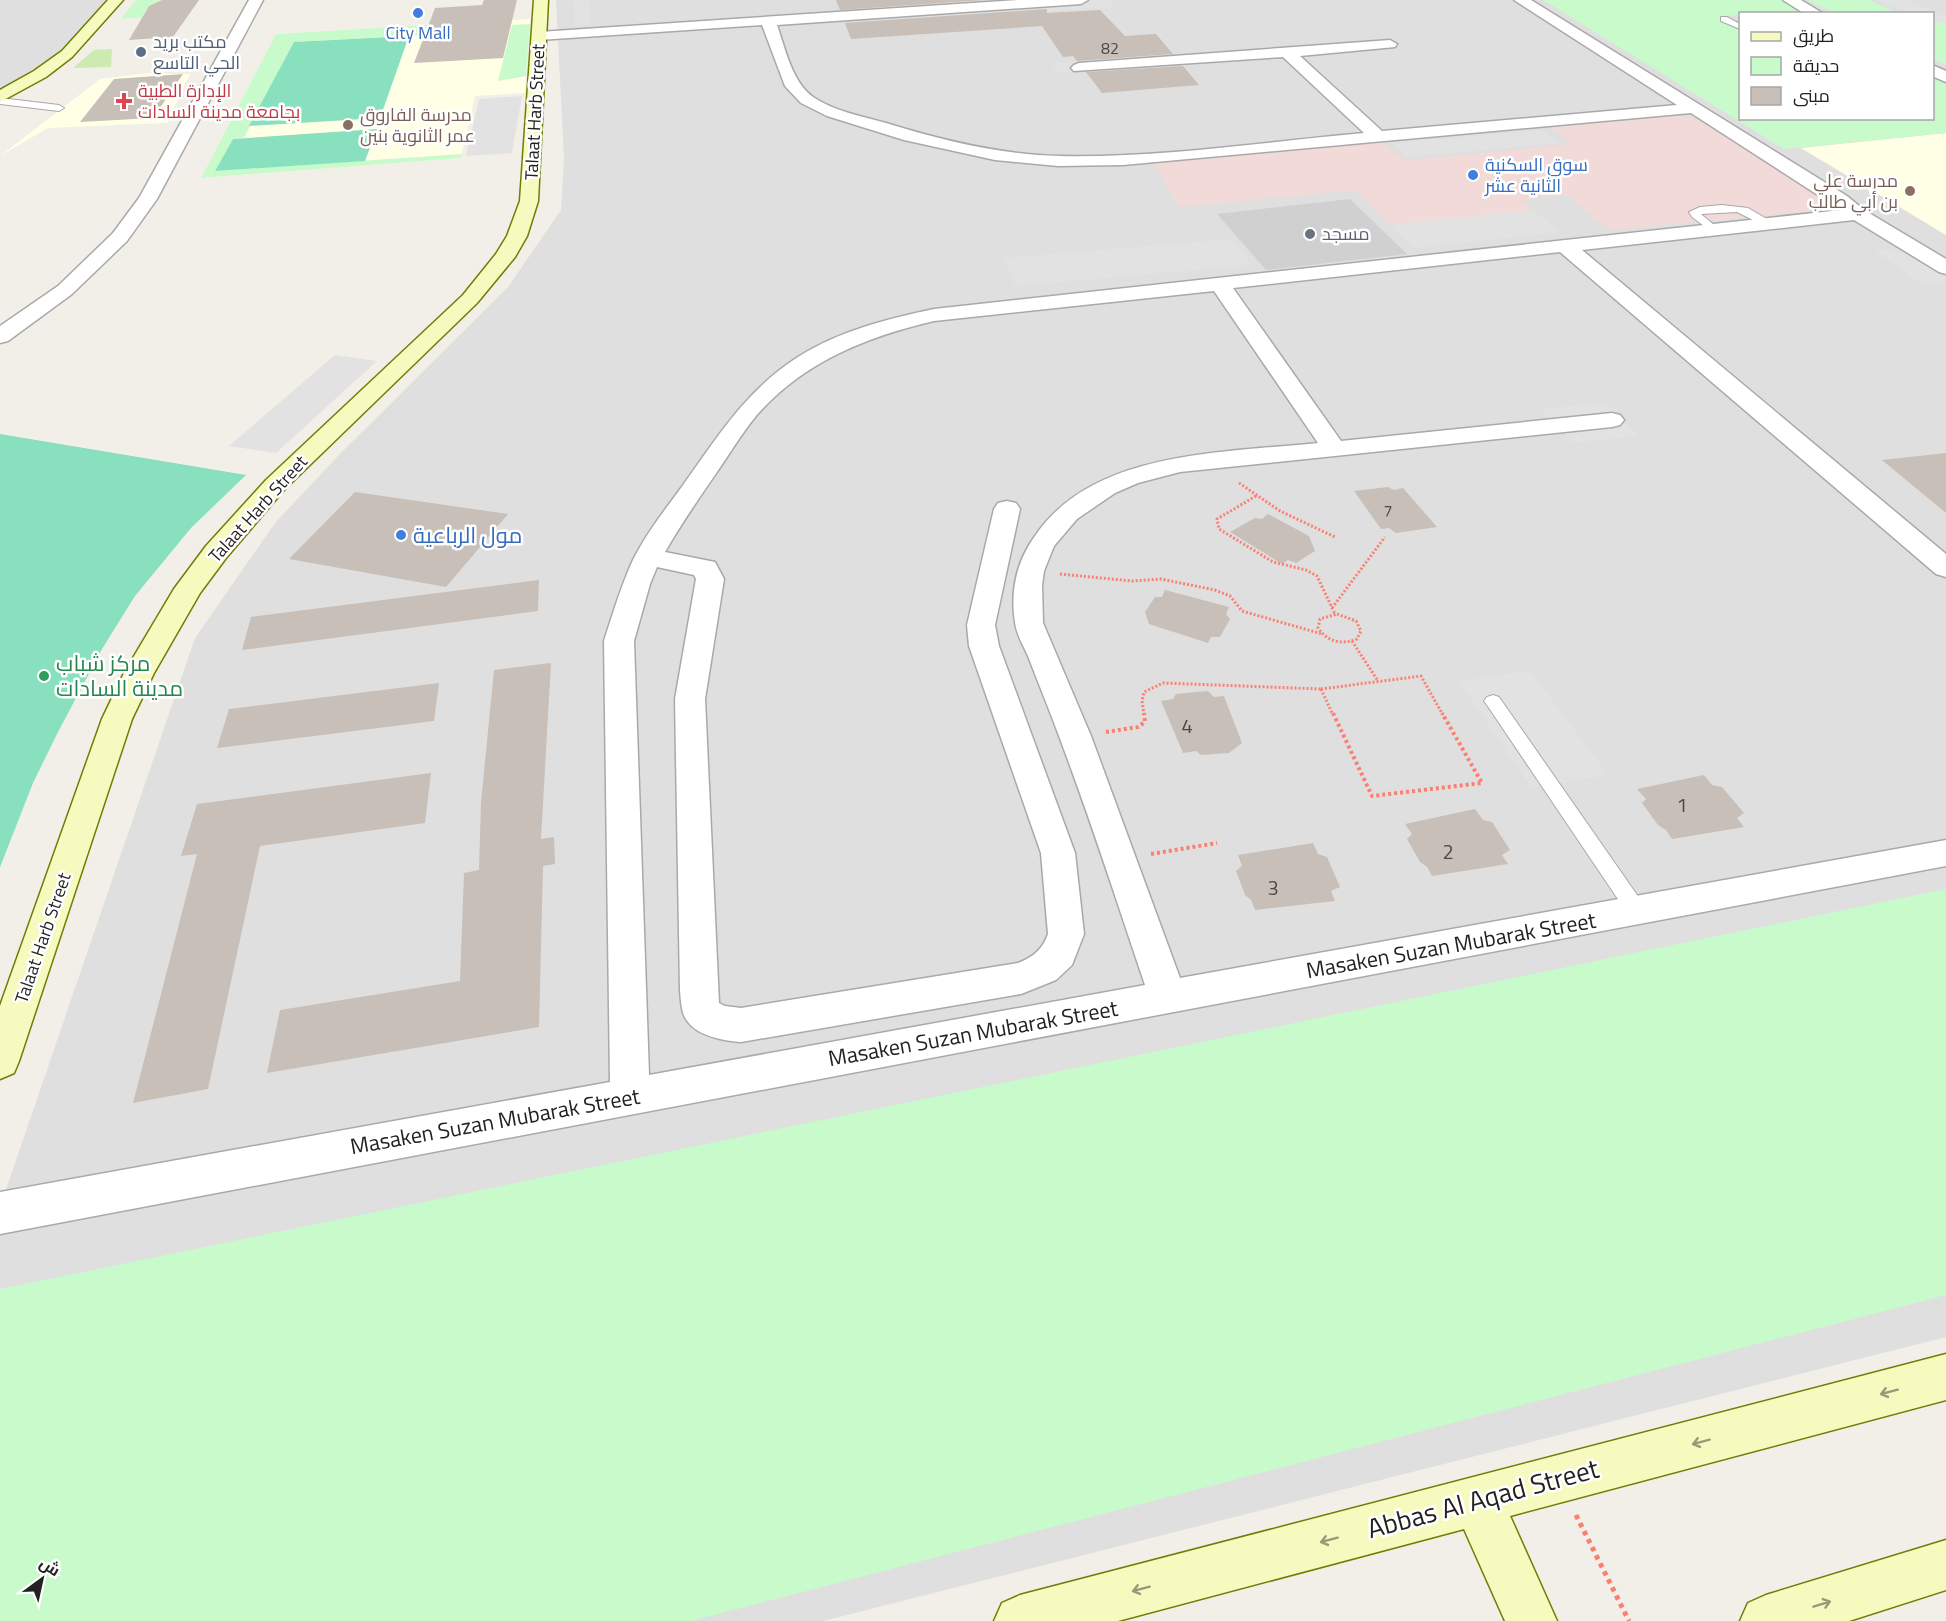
<svg xmlns="http://www.w3.org/2000/svg" width="1946" height="1621" font-family="'Titillium Web',Cairo,sans-serif">
	<rect width="100%" height="100%" fill="#f2efe9"/>
	<path fill="#e0dfdf" fill-rule="evenodd" d="M0 0H112L58 60 0 95Z
		M556 0H1946V1337L823 1621H0V1207L195 638 275 523 339 455 508 287 561 210 564 158ZM1740 14H1932V118H1740Z"/>
	<path fill="#f2dad9" d="M1674 115 1702 121 1826 202 1825 206 1820 210 1804 212 1610 230 1567 195 1522 200 1533 210 1390 225 1356 190 1180 207 1152 161 1378 138 1404 161 1572 144 1549 126Z"/>
	<path fill="#ffffe5" d="M530 19 525 93 475 96 461 158 201 178 276 34Z
		M146 73 190 74 167 123 48 128 0 156 100 79Z
		M1946 133V235L1801 148Z"/>
	<path fill="#d0d0d0" d="M1350 199 1407 254 1266 270 1217 214Z"/>
	<path fill="#cdebb0" d="M112 49 111 67 73 68 94 50Z"/>
	<path fill="#c8facc" d="M136 0H162L149 6 142 17 121 19Z
		M1543 0H1782L1808 13 1719 16 1740 28V118H1932L1933 75 1946 81V133L1784 149Z
		M1807 0H1869L1898 13H1835Z
		M512 20 511 25 530 24 526 76 498 81 512 25 425 30 424 35 294 42 244 138 233 139 215 171 462 154 461 158 201 178 276 34Z
		M1946 22V65L1932 59 1933 23Z
		M1946 889V1295L691 1621H0V1289Z"/>
	<path fill="#88e0be" d="M409 36 380 118 249 126 294 42Z
		M377 129 365 161 215 171 233 139Z
		M0 434 246 475 191 528 135 596 102 649 58 732 33 783 0 867Z"/>
	<path fill="#e2e2e2" d="M574 0H589L591 25 575 27Z
		M1016 0H1109L1114 8 1023 12Z
		M1877 0H1908L1946 17V22L1933 23 1932 14 1906 13Z
		M1112 60 1118 70 1057 73 1052 62Z
		M522 96 512 153 466 156 479 99Z
		M1542 130 1560 143 1407 157 1392 143Z
		M1533 210 1560 232 1414 248 1390 225Z
		M1234 239 1252 265 1015 286 1003 258Z
		M1908 248 1946 273V282L1922 284 1874 250Z
		M335 355 377 361 276 453 229 446Z
		M1606 403 1639 436 1573 443 1541 409Z
		M1530 671 1608 775 1532 788 1459 681Z"/>
	<path fill="#c7bfb8" d="M162 0H199L173 37 129 40 149 6Z
		M484 0H517L503 58 414 63 435 8 482 5Z
		M836 0H984L840 10Z
		M1047 9V13L1100 10 1125 36 1156 34 1173 54 1077 61 1073 56 1063 57 1042 26 851 39 845 23Z
		M1183 66 1199 85 1102 93 1086 72Z
		M183 74 153 118 80 122 114 79Z
		M1946 453V513L1882 460Z
		M1388 487 1394 490 1403 488 1437 527 1396 533 1389 528 1381 529 1354 491Z
		M355 492 508 514 446 587 289 559Z
		M1268 514 1309 536 1315 551 1296 563 1288 560 1282 564 1230 532 1255 518 1262 519Z
		M539 580 538 611 242 650 251 617Z
		M1165 590 1229 607 1226 614 1230 619 1220 637H1211L1208 643 1149 624 1145 612 1155 597H1162Z
		M551 663 541 839 554 837 555 864 543 866 539 1027 267 1073 280 1010 460 981 464 873 479 870 481 803 494 670Z
		M439 683 434 721 217 748 229 709Z
		M1208 691 1214 697 1224 696 1242 743 1229 753 1201 755 1196 751 1183 753 1161 701 1173 699 1176 694Z
		M431 773 425 823 260 846 208 1089 133 1103 197 854 181 856 197 804Z
		M1704 775 1712 785 1722 787 1744 813 1737 818 1744 827 1672 839 1666 830 1658 825 1642 803 1646 799 1637 789Z
		M1475 809 1483 820 1492 822 1510 850 1502 855 1508 864 1432 876 1427 867 1420 862 1407 839 1412 834 1405 824Z
		M1313 843 1318 854 1327 857 1340 887 1331 891 1335 901 1255 910 1251 900 1245 895 1236 871 1242 866 1238 855Z"/>
	<g fill="none" stroke-linecap="round" stroke-linejoin="round">
		<g stroke="#a9a9a9" stroke-width="2">
			<path id="lane" d="M1721 17H1727L1740 24V29L1721 21Z
				M0 98 59 105 64 108 59 111 0 104Z
				M1722 205 1748 208 1777 225 1771 228 1767 227 1737 212 1701 214 1721 231 1715 234 1692 217 1689 212 1700 207Z
				M1493 695 1499 697 1644 905 1647 911 1644 917 1637 920 1630 917 1487 705 1484 701 1487 697Z"/>
		</g>
		<g stroke="#a9a9a9" stroke-width="3">
			<path id="street" d="M249 0H263L157 199 127 241 72 294 8 341 0 343V326L58 286 113 233 139 198Z
				M1018 0H1088L1081 4 777 25C785 48 792 82 813 97 833 111 862 116 886 123 941 140 1001 155 1060 156 1160 158 1264 142 1364 133L1283 57 1074 71 1071 68 1074 65 1079 63 1390 40 1397 44 1395 47 1300 56 1382 131 1677 105 1514 0H1531L1847 196 1864 210 1946 259V274L1939 272 1854 220 1582 250 1946 554V577L1936 574 1560 252 1233 288 1341 441 1612 413 1620 415 1624 420 1620 425 1612 427 1180 472 1138 483 1115 493 1077 519 1054 546 1044 571 1042 585 1043 623 1091 736 1180 978 1946 840V866L0 1234V1192L610 1082 604 641C613 613 621 586 633 560 646 534 664 511 681 488 716 439 746 390 798 357 839 331 887 319 934 309L1841 210 1691 113 1123 165 1058 166 995 160 904 140 827 116 801 103 785 86 762 25 539 40 532 36 539 32ZM1214 291 1318 443C1225 453 1093 450 1035 536 1017 561 1010 591 1015 622 1016 633 1023 645 1028 656 1038 682 1049 709 1059 736 1090 818 1117 902 1145 985L649 1075 634 641 650 584 657 567 694 575 696 579 675 699 680 990C681 1001 681 1014 688 1022 698 1036 725 1041 741 1042L1021 994 1056 980 1072 965 1084 934 1075 853 999 646 995 625 1020 509 1016 503 1007 501 998 503 994 509 967 625 969 646 1041 853 1048 934C1043 949 1033 957 1018 963L741 1008 725 1006 719 1003 705 699 724 579 715 562 665 552C681 524 699 498 717 472 730 453 742 433 756 416 803 362 866 337 934 321Z
				M1783 0H1801L1824 14H1805Z
				M1932 65 1946 71V82L1932 76Z"/>
		</g>
		<g stroke="#707d05" stroke-width="3">
			<path id="secondary" d="M108 0H123L72 57 46 77 0 102V90L34 71 62 51Z
				M534 0H548L538 201 527 236 515 257 477 303 284 490 226 558 200 593 154 673 132 719 19 1061 14 1073 0 1079V1006L102 719 124 673 174 589 206 546 266 480 463 295 496 254 507 236 520 201Z
				M1946 1354V1400L1510 1516 1557 1621H1505L1464 1529 1118 1621H994L1002 1603 1020 1595Z
				M1946 1540V1590L1849 1621H1740L1748 1603 1766 1595Z"/>
		</g>
		<path stroke="#fa8072" stroke-width="3" stroke-dasharray="2 2" stroke-linecap="butt" d="M1239 483 1280 511 1335 537
			M1256 496 1217 519 1219 529 1273 562 1306 570 1317 576 1335 614
			M1060 574 1132 581 1161 579 1215 590 1230 596 1242 611 1322 634
			M1332 608 1385 537
			M1337 614 1356 621 1361 631 1357 639C1341 645 1328 642 1318 628L1320 619Z
			M1352 641 1378 681
			M1321 689 1333 715
			M1321 689 1421 676 1443 715
			M1144 715 1142 701 1144 692 1163 683 1321 689"/>
		<path stroke="#fa8072" stroke-width="4" stroke-dasharray="3 3" stroke-linecap="butt" d="M1333 713 1372 796 1482 783 1442 713
			M1106 732 1138 727 1145 722 1144 713
			M1151 854 1217 843"/>
		<path stroke="#fa8072" stroke-width="5" stroke-dasharray="4.5 4.5" stroke-linecap="butt" d="M1576 1515 1629 1621"/>
		<use href="#lane" fill="#fff" fill-rule="evenodd"/>
		<use href="#street" fill="#fff" fill-rule="evenodd"/>
		<use href="#secondary" fill="#f7fabf" fill-rule="evenodd"/>
	</g>
	<defs><path id="oneway-shaft" d="M-6 0H5M1.5-3L5.5 0L1.5 3" fill="none" stroke-width="1.6" stroke-linecap="round" stroke-linejoin="round" transform="scale(1.5)"/></defs>
	<g stroke="#979978">
		<use href="#oneway-shaft" transform="translate(1889 1392) rotate(165)"/>
		<use href="#oneway-shaft" transform="translate(1701 1442) rotate(165)"/>
		<use href="#oneway-shaft" transform="translate(1329 1540) rotate(165)"/>
		<use href="#oneway-shaft" transform="translate(1141 1589) rotate(165)"/>
		<use href="#oneway-shaft" transform="translate(1822 1604) rotate(-17)"/>
	</g>
	<g fill="#3f7fe0" stroke="#fff" stroke-width="2">
		<circle cx="418" cy="13" r="6"/>
		<circle cx="1473" cy="175" r="6"/>
		<circle cx="401" cy="535" r="6"/>
	</g>
	<circle fill="#5c6f8a" stroke="#fff" stroke-width="2" cx="141" cy="52" r="6"/>
	<path fill="#e0444e" stroke="#fff" stroke-width="2" d="M121 92h6v6h6v6h-6v6h-6v-6h-6v-6h6z"/>
	<g fill="#8d6e63" stroke="#fff" stroke-width="2">
		<circle cx="348" cy="125" r="6"/>
		<circle cx="1910" cy="191" r="6"/>
	</g>
	<circle fill="#6b7280" stroke="#fff" stroke-width="2" cx="1310" cy="234" r="6"/>
	<circle fill="#2e9e5b" stroke="#fff" stroke-width="2" cx="44" cy="676" r="6"/>
	<g text-anchor="middle" stroke-width="5" stroke-linejoin="round" paint-order="stroke">
		<g font-size="16" fill="#4b4948">
			<text x="1110" y="54">82</text>
			<text x="1388" y="516">7</text>
		</g>
		<g font-size="18" fill="#366cbe" stroke="#fff">
			<text x="418" y="39">City Mall</text>
			<text x="1485" y="171" text-anchor="start">سوق السكنية<tspan x="1485" dy="21">الثانية عشر</tspan></text>
		</g>
		<g font-size="18" fill="#4e5e75" stroke="#fff" text-anchor="start">
			<text x="153" y="48">مكتب بريد<tspan x="153" dy="21">الحي التاسع</tspan></text>
		</g>
		<g font-size="18" fill="#be3a42" stroke="#fff" text-anchor="start">
			<text x="138" y="97">الإدارة الطبية<tspan x="138" dy="21">بجامعة مدينة السادات</tspan></text>
		</g>
		<g font-size="18" fill="#222" stroke="#fff">
			<text transform="translate(535 112) rotate(-87)" y="6">Talaat Harb Street</text>
			<text transform="translate(258 509) rotate(-48)" y="6">Talaat Harb Street</text>
			<text transform="translate(43 938) rotate(-71)" y="6">Talaat Harb Street</text>
		</g>
		<g font-size="18" fill="#785e54" stroke="#fff" text-anchor="start">
			<text x="360" y="121">مدرسة الفاروق<tspan x="360" dy="21">عمر الثانوية بنين</tspan></text>
			<text x="1898" y="187" text-anchor="end">مدرسة علي<tspan x="1898" dy="21">بن أبي طالب</tspan></text>
		</g>
		<g font-size="18" fill="#5b616d" stroke="#fff" text-anchor="start">
			<text x="1322" y="240">مسجد</text>
		</g>
		<g font-size="20" fill="#4b4948">
			<text x="1187" y="733">4</text>
			<text x="1682" y="812">1</text>
			<text x="1448" y="859">2</text>
			<text x="1273" y="895">3</text>
		</g>
		<g font-size="22" fill="#366cbe" stroke="#fff" text-anchor="start">
			<text x="413" y="543">مول الرباعية</text>
		</g>
		<g font-size="22" fill="#27864d" stroke="#fff" text-anchor="start">
			<text x="56" y="671">مركز شباب<tspan x="56" dy="25">مدينة السادات</tspan></text>
		</g>
		<g font-size="22" fill="#222" stroke="#fff">
			<text transform="translate(1451 945) rotate(-10)" y="8">Masaken Suzan Mubarak Street</text>
			<text transform="translate(973 1033) rotate(-10)" y="8">Masaken Suzan Mubarak Street</text>
			<text transform="translate(495 1121) rotate(-10)" y="8">Masaken Suzan Mubarak Street</text>
		</g>
		<g font-size="27" fill="#222" stroke="#fff">
			<text transform="translate(1483 1499) rotate(-15)" y="9">Abbas Al Aqad Street</text>
		</g>
	</g>
	<rect x="1739" y="12" width="195" height="108" fill="#ffffff" stroke="#a7a7a7" stroke-width="1.5"/>
	<rect x="1751" y="32" width="30" height="9" fill="#f7fabf" stroke="#a7a7a7" stroke-width="1.5"/>
	<text x="1793" y="42" font-size="18" fill="#222222">طريق</text>
	<rect x="1751" y="57" width="30" height="18" fill="#c8facc" stroke="#a7a7a7" stroke-width="1.5"/>
	<text x="1793" y="72" font-size="18" fill="#222222">حديقة</text>
	<rect x="1751" y="87" width="30" height="18" fill="#c7bfb8" stroke="#a7a7a7" stroke-width="1.5"/>
	<text x="1793" y="102" font-size="18" fill="#222222">مبنى</text>
	<g transform="translate(42 1579) rotate(33)" stroke="#ffffff" stroke-width="4.5" paint-order="stroke">
	<path d="M0-4.5L10 22L0 15L-10 22Z" fill="#222222"/>
	<text y="-9" font-size="16" font-weight="bold" text-anchor="middle" fill="#222222">ش</text>
	</g>
</svg>
